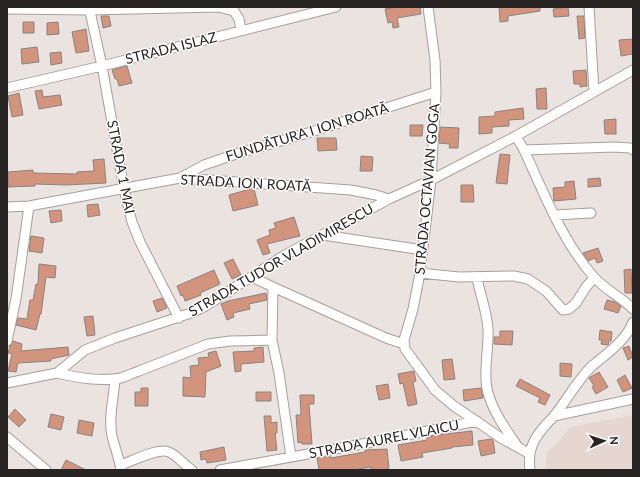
<svg xmlns="http://www.w3.org/2000/svg" width="640" height="477" font-family="Lato,sans-serif">
	<rect width="100%" height="100%" fill="#ebe3e0"/>
	<path fill="#e6d6d0" d="M633 415V470H545L547 453 571 427Z"/>
	<path fill="#d3947d" stroke="#8a8380" d="M397 7H420L421 14 397 18 399 27 393 28 392 22 388 23 385 9Z
		M499 7H540V11L508 16V21L500 22Z
		M568 7 569 16 554 17 553 9Z
		M101 16H109L111 26 103 28Z
		M577 16H584L585 38 579 39Z
		M23 22H34V33H23Z
		M58 22 59 34 47 35V23Z
		M86 29 89 51 76 53 72 32Z
		M633 39V54L621 56 619 40Z
		M37 47 39 62 22 64 21 49Z
		M61 52 62 63 51 65 50 53Z
		M127 66 132 83 119 86 117 79H115L112 70Z
		M586 70 587 86 580 87V84H574L573 71Z
		M546 88 547 109H537L536 89Z
		M42 90 43 97 60 95 62 105 39 109 35 91Z
		M19 93 23 115 12 117 8 96Z
		M523 108 524 119 509 120V126L492 127V133L479 134V117L495 116V112Z
		M616 119V134H605L604 120Z
		M410 125H423L422 136H410Z
		M440 127 459 128 458 148H449L450 144 439 143Z
		M317 138H336L337 150 318 151Z
		M500 154 510 155 507 184 496 183Z
		M361 156 373 157 372 171H360Z
		M104 159 106 183 66 185 35 184V186L8 187V172L33 170V173L77 174V172L94 171 93 160Z
		M600 178 601 186 588 187V179Z
		M574 181 576 199 554 201 553 188 565 187V182Z
		M461 185H473L474 202H461Z
		M250 189H254L258 205 233 211 229 195Z
		M98 204 100 215 88 217 87 205Z
		M61 210 62 221 51 223 49 211Z
		M294 217 300 236 267 244 270 253 263 255 257 240 270 235 269 230 276 228 274 223Z
		M31 236 44 238 42 253 29 251Z
		M598 248 603 261 597 263 595 258 588 261 583 253Z
		M233 259 241 275 232 279 224 263Z
		M39 264 56 266 55 278 46 277 41 314H40L36 330 16 325 18 318 27 319 30 300H33L36 284H38Z
		M631 269 632 293H625L624 270Z
		M214 270 220 284 200 293 201 295 185 301 183 295 181 296 177 286Z
		M266 293 267 300 249 304 250 309 233 313 234 317 227 320 221 304 228 301Z
		M162 298 167 308 157 312 153 301Z
		M607 300 615 302 621 306 618 313 604 309Z
		M93 316 95 335 87 336 84 317Z
		M600 330 612 332 611 341H609L608 345 601 344 602 340H599Z
		M500 331H513L512 345 494 344V337H500Z
		M13 341 22 344 21 351 68 347 69 355 51 359V361L18 363 16 372 8 371 12 354 8 353 10 346Z
		M629 346 633 357 628 360 623 348Z
		M263 347 264 362 241 364V371L235 372 233 352 254 351V348Z
		M216 351 221 366 206 372 205 397 183 396V377L191 378 190 366 199 365 198 358 209 357 208 353Z
		M452 359 455 379 444 380 442 360Z
		M560 363 572 364 571 377 560 376Z
		M414 371 416 381 413 382 417 404 408 406 403 383 400 384 398 374Z
		M599 372 608 387 596 394 592 387 594 386 589 378Z
		M625 375 632 388 623 392 617 380Z
		M520 379 550 395 545 405 538 402 540 398 516 386Z
		M388 384 390 398 379 400 376 386Z
		M141 388H148V406H135V392H141Z
		M481 388 483 398 464 401 463 390Z
		M256 392H271V401H256Z
		M300 395H314V404H309L312 444H302V442L298 443 296 415H301Z
		M15 409 26 420 19 427 8 417Z
		M51 414 64 417 61 430 48 427Z
		M264 416H271V423L277 422V433H275L277 450 267 451Z
		M79 420 94 423 92 436 77 433Z
		M472 431 473 445 452 447V448L422 453 423 457 401 461 398 445 427 440V437L437 435Z
		M491 439 493 440 495 453 481 456 478 441Z
		M224 447 226 460 207 463 206 459 201 460 200 452Z
		M387 449 389 468 384 470H371V467L353 470H319L317 458 330 456 331 458 365 452V450Z
		M66 460 86 470H61Z"/>
	<g fill="none" stroke-linecap="round" stroke-linejoin="round">
		<g stroke="#a69f9c" stroke-width="11">
			<path id="minor" d="M89 7 102 66 124 189 132 222 140 242 179 318
				M428 7 435 60 436 92 431 180 420 273 413 309 404 340 405 349 408 353 435 390 454 406 501 438 530 454
				M589 7 594 92
				M7 9 90 10 218 7 234 11 239 19 241 31
				M7 88 102 66 336 7
				M516 136 524 150 614 147 630 148 633 150
				M524 150C544 193 561 239 593 276 604 289 621 297 633 309
				M180 178 204 165 230 156 311 132 436 92
				M7 207 29 206 180 178 351 190 376 195 389 199
				M554 215 591 213
				M323 235 423 250
				M420 273 459 277 514 276 528 279 546 291 563 310 569 309 576 303 586 287 594 278
				M252 277 273 287 386 338 404 344
				M477 278C480 295 487 311 488 329 489 349 482 377 489 396 495 415 507 431 518 447
				M273 287 272 340 279 373 291 457
				M7 341 16 299 29 206
				M57 373C78 378 100 382 121 378 127 376 133 373 139 371L208 344 230 341 272 340
				M115 379C114 397 108 418 112 436 115 448 119 458 121 470
				M7 383 57 373 85 350 115 338 191 313 206 306 285 255 389 199 431 180 516 136 633 70
				M554 416 633 399
				M7 437 46 470
				M121 465C132 461 159 447 169 452 178 456 184 465 192 470
				M220 470 357 445 477 421
				M530 470C529 462 529 453 532 446 536 434 546 425 554 416 567 400 576 382 591 367 606 354 626 341 633 322"/>
		</g>
		<use href="#minor" stroke="#fff" stroke-width="9"/>
	</g>
	<g text-anchor="middle" stroke-width="3" stroke-linejoin="round" paint-order="stroke">
		<g font-size="14" fill="#272423" stroke="#fff">
			<text transform="translate(171 48) rotate(-14)" y="5">STRADA ISLAZ</text>
			<text transform="translate(307 132) rotate(-17)" y="5">FUNDĂTURA I ION ROATĂ</text>
			<text transform="translate(121 167) rotate(79)" y="5">STRADA 1 MAI</text>
			<text transform="translate(246 183) rotate(3)" y="5">STRADA ION ROATĂ</text>
			<text transform="translate(427 189) rotate(-85)" y="5">STRADA OCTAVIAN GOGA</text>
			<text transform="translate(281 260) rotate(-30)" y="5">STRADA TUDOR VLADIMIRESCU</text>
			<text transform="translate(384 439) rotate(-11)" y="5">STRADA AUREL VLAICU</text>
		</g>
	</g>
	<rect width="640" height="477" fill="none" stroke="#272423" stroke-width="16"/>
	<g transform="translate(604 441) rotate(87)" stroke="#ffffff" stroke-width="3" paint-order="stroke">
	<path d="M0-3L7 15L0 10L-7 15Z" fill="#272423"/>
	<text y="-6" font-size="11" font-weight="bold" text-anchor="middle" fill="#272423">N</text>
	</g>
</svg>
